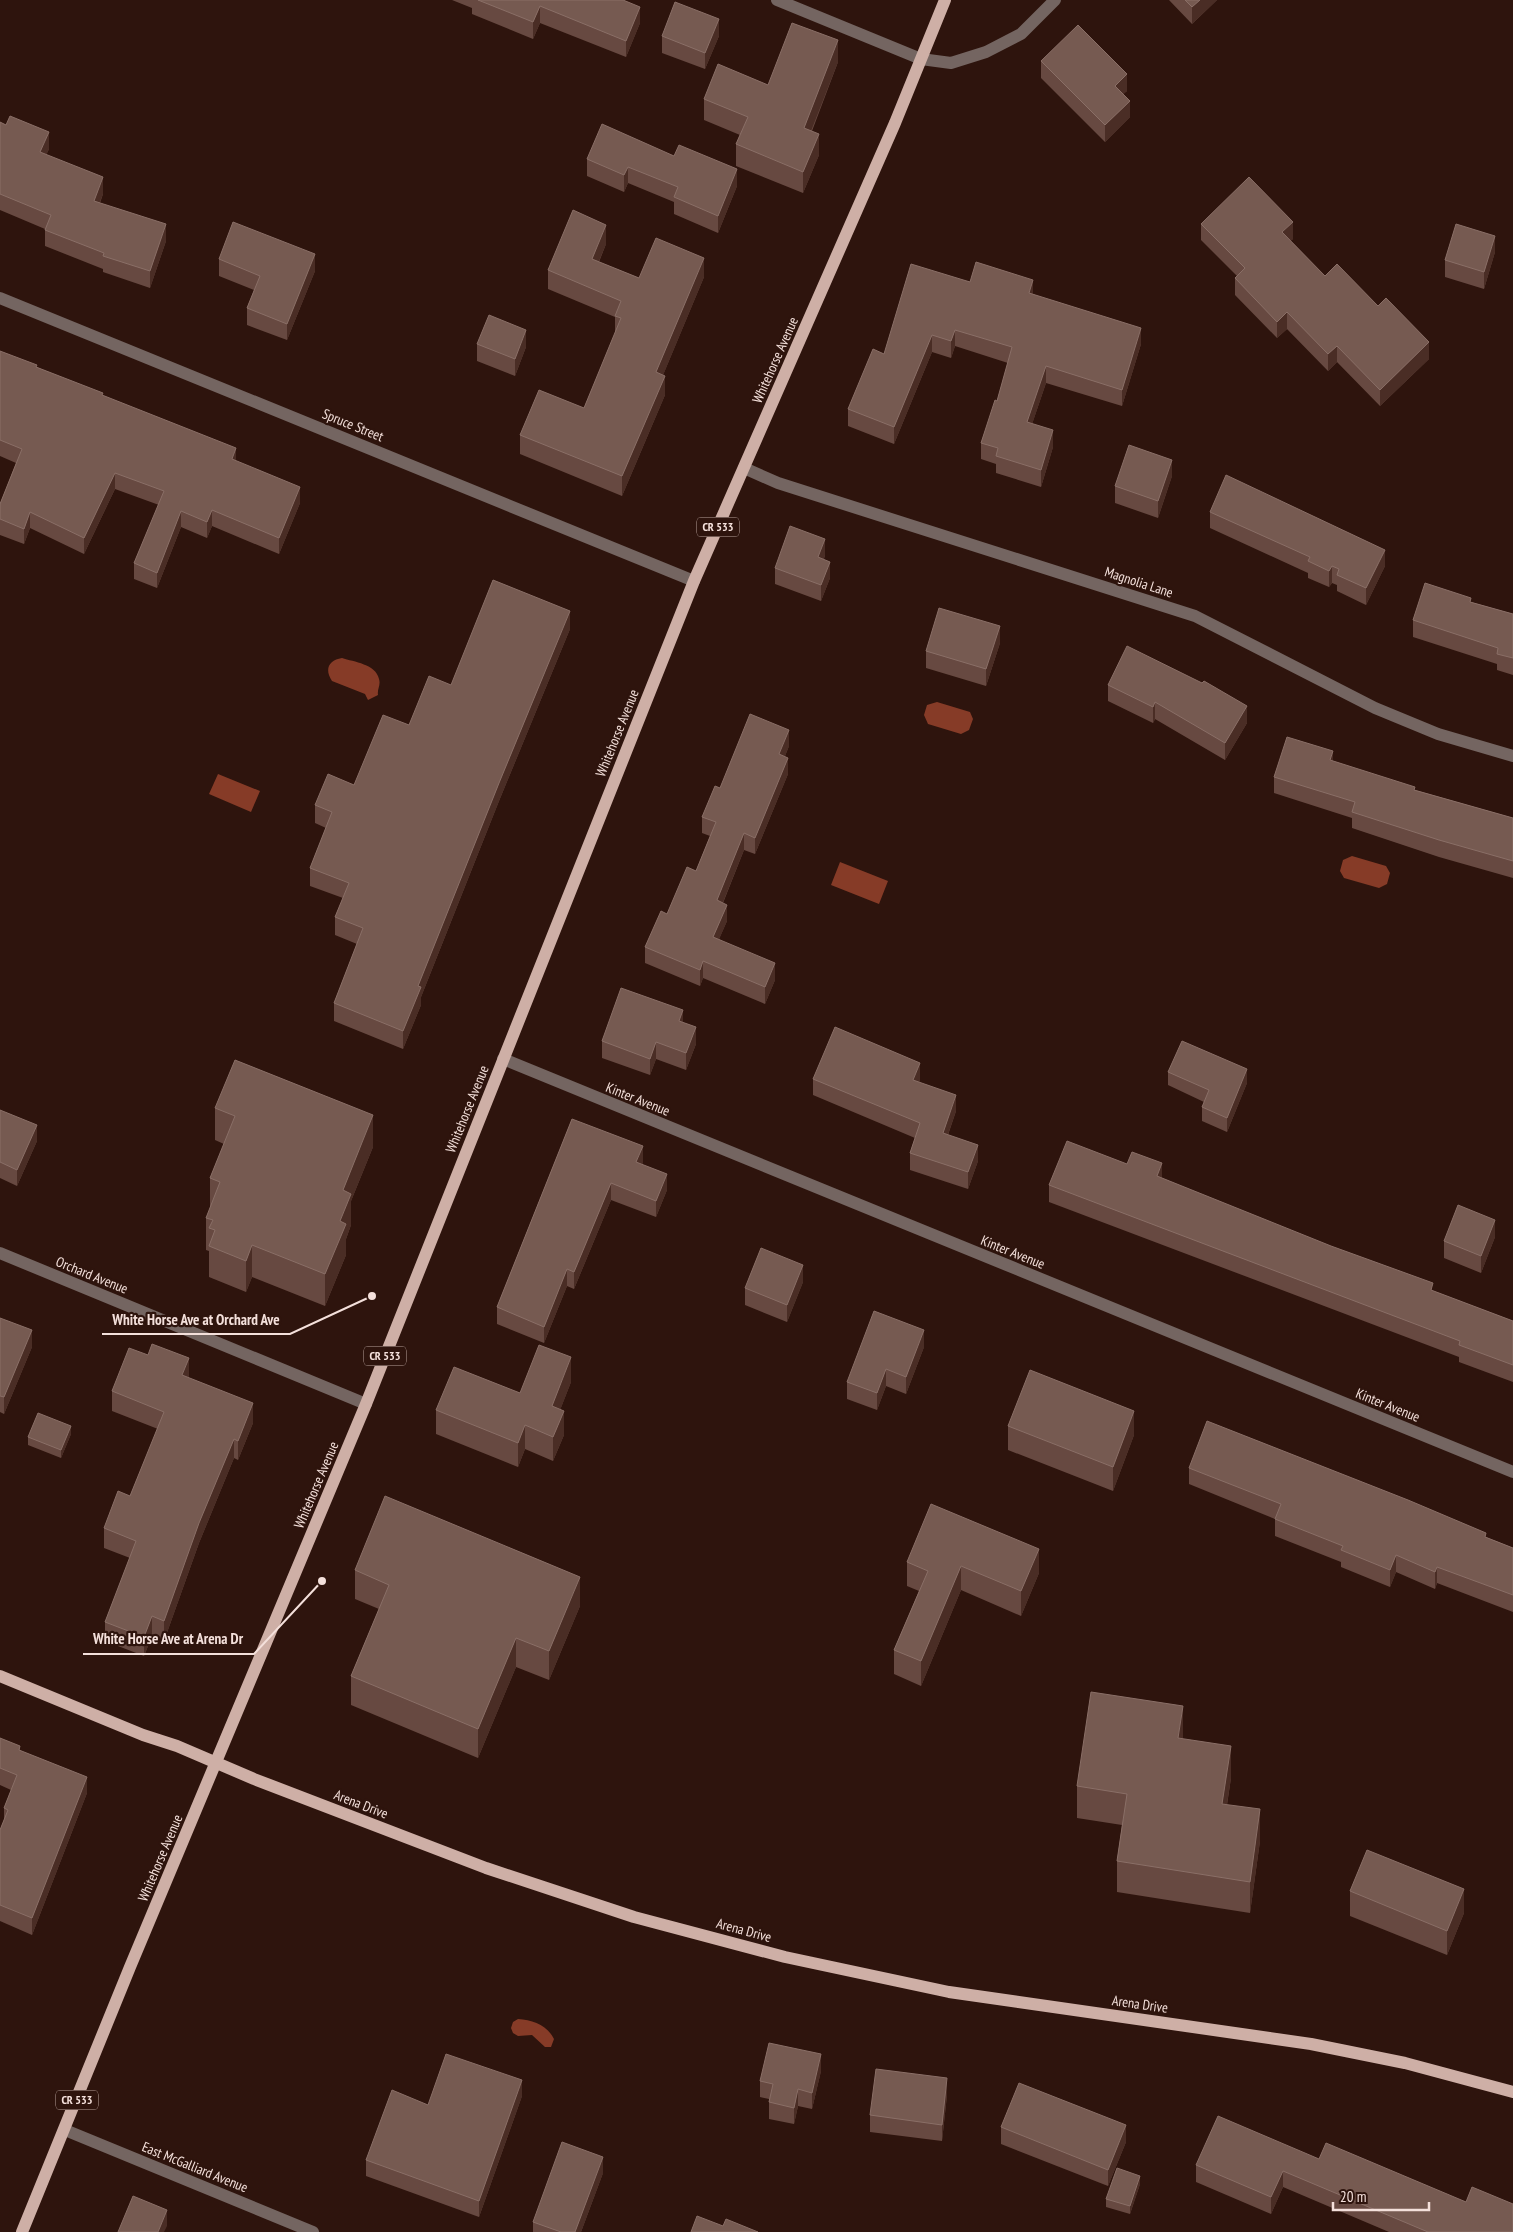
<svg xmlns="http://www.w3.org/2000/svg" width="1513" height="2232" font-family="'PT Sans Narrow',sans-serif">
	<rect width="100%" height="100%" fill="#2e140d"/>
	<path fill="#863b27" d="M342 658C354 662 376 664 379 679 381 685 377 689 378 695L368 700 365 694 332 681C324 669 329 660 342 658Z
		M937 702 970 712 973 719 969 730 961 734 928 724 924 715 927 705Z
		M218 774 260 791 251 812 209 794Z
		M1352 856 1386 866 1390 873 1387 884 1379 888 1344 878 1340 871 1343 860Z
		M840 862 888 881 879 904 831 885Z
		M518 2019C533 2020 547 2025 554 2039L551 2047H545L532 2035 518 2036 513 2033 511 2028 513 2022Z"/>
	<g fill="none" stroke-linecap="round" stroke-linejoin="round">
		<path stroke="#746561" stroke-width="12" d="M777 0 921 59 951 63 986 52 1021 34 1055 0
			M0 298 694 581
			M744 468 778 483 1195 616 1375 708 1438 734 1513 756
			M503 1059 1513 1472
			M0 1253 366 1404
			M65 2130 313 2232"/>
		<path stroke="#ceafa6" stroke-width="12" d="M0 1676 143 1735 177 1746 254 1779 486 1868 634 1917 785 1957 949 1992 1311 2044 1405 2063 1513 2092
			M22 2232 130 1967 366 1404 694 581 895 123 945 0"/>
	</g>
	<path fill="#674941" d="M452 0H623L640 23 626 57 540 23 533 39 472 14V8Z
		M1169 0H1217L1192 24Z
		M662 36H719L705 69 662 53Z
		M1041 61 1127 91 1123 94 1130 117 1105 142 1041 78Z
		M838 62 812 131 819 155 803 193 736 166V144L740 135 704 120V99L768 85Z
		M0 122 49 149 46 155 103 194 100 203 166 241 150 288 103 272V269L45 246V229L0 210Z
		M587 159 737 186 718 233 674 214V202L628 183 624 192 587 176Z
		M1201 224 1293 239 1290 241 1325 276 1429 359 1380 406 1337 362 1328 371 1287 329 1277 338 1235 295V278L1237 276 1201 240Z
		M606 244 599 262 639 278 704 277 663 375 665 395 622 496 520 454V435L584 408 615 334V317L548 289V270Z
		M1495 252 1484 289 1445 277V260Z
		M219 259 315 271 287 340 247 325V308L254 290 219 276Z
		M970 282 1033 294 1141 344 1122 406 1046 383 1032 424 1053 447 1041 487 996 473V464L981 459V443L997 401 1008 363 955 346 951 358 932 352 894 444 848 426V409L884 354Z
		M477 344 526 347 515 376 477 361Z
		M0 351 103 396 236 461 300 503 279 554 212 526 207 538 181 527 157 588 134 579V563L159 505 115 489 84 554 30 528 24 544 0 535V504L16 463 0 456Z
		M1172 476 1158 518 1115 503V486Z
		M1210 512 1385 566 1366 605 1337 591V585L1332 583 1329 587 1308 578V573L1210 528Z
		M825 555 824 559 830 578 821 601 775 584V568Z
		M1471 602 1513 614V675L1497 670V664L1413 637V620Z
		M570 629 499 801 421 997V1005L403 1049 334 1021V1003L357 944 335 935V917L343 898 310 886V868L326 828 315 823V805L354 785 409 725 451 685Z
		M1000 643 986 686 926 668V651Z
		M1108 685 1247 723 1225 760 1155 719 1153 723 1108 701Z
		M789 746 785 756 788 774 755 854 744 850 723 903 727 921 719 939 775 980 765 1004 703 978 700 986 645 963V947L696 871 710 836 702 833V817L720 788Z
		M1333 761 1415 790 1513 818V878L1439 857 1352 828V818L1274 793V777Z
		M683 1023 696 1044 686 1070 656 1059 650 1075 602 1058V1041Z
		M1168 1072 1247 1083 1227 1132 1202 1121V1107L1204 1102 1168 1085Z
		M813 1079 920 1080 919 1082 956 1111 948 1135 978 1161 968 1189 910 1170V1153L915 1138 813 1095Z
		M215 1108 373 1147 351 1201V1225L346 1239V1255L325 1306 252 1277 246 1292 209 1277V1251L206 1250V1218L210 1209V1178L224 1144 215 1140Z
		M0 1110 37 1141 17 1186 0 1178Z
		M572 1119 643 1163 642 1164 667 1190 656 1217 611 1200 574 1289 567 1286 544 1343 497 1324V1307Z
		M1127 1164 1162 1178 1433 1291 1513 1321V1382L1459 1362V1357L1049 1202V1185Z
		M1495 1237 1481 1273 1444 1258V1241Z
		M803 1282 787 1322 745 1305V1288Z
		M0 1318 32 1347 4 1414 0 1412Z
		M924 1347 906 1394 886 1386 877 1410 847 1399V1382Z
		M188 1378 253 1423 238 1460 234 1458 199 1543 164 1641 152 1636 144 1656 105 1641V1622L130 1558 104 1548V1528L130 1496 158 1429 112 1411V1391Z
		M571 1382 560 1410 564 1435 553 1461 525 1449 518 1467 436 1434V1410L520 1393Z
		M1008 1426 1134 1435 1113 1491 1008 1450Z
		M71 1434 61 1458 28 1445V1437Z
		M1189 1468 1486 1537 1513 1548V1612L1437 1583 1435 1589 1396 1572 1390 1587 1341 1567V1562L1275 1536V1519L1189 1484Z
		M907 1562 1039 1573 1021 1616 961 1590 921 1686 894 1674V1650L919 1591 907 1586Z
		M355 1570 580 1606 549 1680 516 1667 478 1758 351 1705V1676L379 1609 355 1599Z
		M0 1738 20 1750 87 1793 32 1935 0 1921V1830L4 1820V1808L11 1790 0 1785Z
		M1183 1739 1231 1778 1227 1805 1260 1841 1250 1913 1117 1892V1861L1122 1825 1077 1818V1786Z
		M1350 1891 1464 1913 1447 1955 1350 1916Z
		M821 2071 812 2109 798 2106 794 2124 769 2119V2099L760 2097V2081Z
		M947 2095 942 2141 870 2132V2115Z
		M522 2096 479 2217 366 2176V2160L428 2105Z
		M1001 2127 1126 2142 1108 2186 1001 2144Z
		M1319 2159 1466 2202 1513 2232H1389L1283 2187 1271 2214 1196 2182V2165Z
		M603 2173 581 2232H533V2222Z
		M1140 2184 1130 2214 1106 2207V2199Z"/>
	<path fill="#4a2d25" d="M1200 0H1217L1192 24V7Z
		M540 6V23L533 39V22Z
		M640 7V23L626 57V41Z
		M719 19V36L705 69V53Z
		M838 40V62L804 149V128Z
		M1127 74V91L1115 102V86Z
		M1130 101V117L1105 142V125Z
		M49 132V149L40 169V152Z
		M819 134V155L803 193V172Z
		M628 167V183L624 192V175Z
		M737 169V186L718 233V216Z
		M103 177V194L94 217V201Z
		M1293 222V239L1282 249V232Z
		M166 224V241L150 288V271Z
		M606 225V244L592 278V259Z
		M1495 236V252L1484 289V272Z
		M315 254V271L287 340V324Z
		M704 258V277L656 392V372Z
		M1033 280V296L1029 293Z
		M1287 312V329L1277 338V322Z
		M1141 328V344L1122 406V390Z
		M526 330V347L515 376V359Z
		M955 330V346L951 358V341Z
		M932 335V352L894 444V427Z
		M1429 342V359L1380 406V390Z
		M1337 346V362L1328 371V354Z
		M1046 366V383L1027 439V422Z
		M665 376V395L622 496V476Z
		M1053 430V447L1041 487V470Z
		M236 448V464L232 459Z
		M1172 460V476L1158 518V501Z
		M115 473V489L84 554V538Z
		M300 487V503L279 554V538Z
		M212 510V526L207 538V522Z
		M181 511V527L157 588V573Z
		M30 512V528L24 544V529Z
		M825 539V555L818 574V557Z
		M1385 550V566L1366 605V588Z
		M830 562V578L821 601V585Z
		M1332 566V583L1329 587V571Z
		M570 611V629L499 801 421 997V1005L403 1049V1031L418 986 499 783Z
		M1000 626V643L986 686V669Z
		M1155 702V719L1153 723V707Z
		M1247 706V723L1225 760V743Z
		M789 730V746L779 771V754Z
		M1333 751V767L1330 760Z
		M788 758V774L755 854V838Z
		M744 833V850L717 917V900Z
		M727 905V921L713 953V937Z
		M703 961V978L700 986V970Z
		M775 963V980L765 1004V987Z
		M683 1010V1027L679 1021Z
		M696 1027V1044L686 1070V1053Z
		M656 1042V1059L650 1075V1059Z
		M920 1063V1080L913 1097V1080Z
		M1247 1069V1083L1227 1132V1118Z
		M956 1095V1111L943 1149V1133Z
		M373 1115V1147L351 1201V1225L346 1239V1255L325 1306V1274L340 1221 343 1190Z
		M37 1125V1141L17 1186V1170Z
		M978 1145V1161L968 1189V1172Z
		M643 1146V1163L636 1178V1162Z
		M1162 1163V1179L1157 1176Z
		M667 1174V1190L656 1217V1201Z
		M611 1183V1200L574 1289V1272Z
		M1495 1220V1237L1481 1273V1256Z
		M252 1245V1277L246 1292V1261Z
		M803 1265V1282L787 1322V1305Z
		M567 1269V1286L544 1343V1327Z
		M32 1330V1347L4 1414V1397Z
		M924 1330V1347L906 1394V1377Z
		M571 1357V1382L552 1431V1406Z
		M189 1358V1378L182 1375Z
		M886 1369V1386L877 1410V1393Z
		M253 1403V1423L238 1460V1441Z
		M564 1411V1435L553 1461V1437Z
		M1134 1411V1435L1113 1491V1467Z
		M525 1425V1449L518 1467V1443Z
		M71 1426V1434L61 1458V1450Z
		M234 1439V1458L199 1543 164 1641V1621L199 1523Z
		M1039 1549V1573L1021 1616V1591Z
		M1396 1555V1572L1390 1587V1570Z
		M961 1566V1590L921 1686V1661Z
		M1437 1567V1583L1435 1589V1572Z
		M580 1577V1606L549 1680V1651Z
		M152 1616V1636L144 1656V1637Z
		M516 1638V1667L478 1758V1729Z
		M1183 1706V1738L1178 1770V1738Z
		M1231 1746V1778L1222 1836V1804Z
		M87 1777V1793L32 1935V1918Z
		M1260 1809V1841L1250 1913V1882Z
		M1464 1889V1913L1447 1955V1931Z
		M821 2054V2071L812 2109V2093Z
		M947 2078V2095L942 2141V2125Z
		M522 2080V2096L479 2217V2201Z
		M798 2089V2106L794 2124V2108Z
		M1126 2125V2142L1108 2186V2170Z
		M603 2157V2173L581 2232H575Z
		M1283 2171V2187L1271 2214V2197Z
		M1140 2176V2184L1130 2214V2206Z
		M167 2210V2226L164 2232H158Z"/>
	<path fill="#765a51" stroke="#8a6f67" d="M478 0H623L640 7 626 41 540 6 533 22Z
		M1185 0H1200L1192 7Z
		M675 2 719 19 705 53 662 36Z
		M792 23 838 40 804 128 819 134 803 172 736 144 748 117 704 99 718 64 768 85Z
		M1078 25 1127 74 1115 86 1130 101 1105 125 1041 61Z
		M10 116 49 132 40 152 103 177 94 201 166 224 150 271 103 256 104 253 45 230 51 215 0 194V122L6 125Z
		M602 124 674 156 679 145 737 169 718 216 674 197 678 187 628 167 624 175 587 159Z
		M1249 177 1293 222 1282 232 1325 276 1337 264 1378 306 1386 298 1429 342 1380 390 1337 346 1328 354 1287 312 1277 322 1235 278 1245 268 1201 224Z
		M573 210 606 225 592 259 639 278 656 238 704 258 656 372 665 376 622 476 520 435 539 390 584 408 621 318 615 316 621 301 548 270Z
		M233 222 315 254 287 324 247 308 260 276 219 259Z
		M1456 224 1495 236 1484 272 1445 260Z
		M976 262 1033 280 1029 293 1141 328 1122 390 1046 366 1027 422 1053 430 1041 470 996 456 998 448 981 443 995 400 997 401 1012 347 955 330 951 341 932 335 894 427 848 409 873 349 884 354 911 264 970 282Z
		M489 315 526 330 515 359 477 344Z
		M0 351 37 365 36 367 103 393 102 395 236 448 232 459 300 487 279 538 212 510 207 522 181 511 157 573 134 563 164 491 115 473 84 538 30 512 24 529 0 519V504L22 449 0 440Z
		M1129 445 1172 460 1158 501 1115 486Z
		M1226 475 1385 550 1366 588 1337 575 1339 569 1332 566 1329 571 1308 561 1310 557 1210 512Z
		M790 526 825 539 818 557 830 562 821 585 775 568Z
		M493 580 570 611 499 783 418 986 421 987 403 1031 334 1003 363 928 335 917 349 883 310 868 332 812 315 805 328 774 354 785 383 715 409 725 429 676 451 685Z
		M1425 583 1471 598 1470 602 1513 614V658L1497 654 1498 648 1413 620Z
		M939 608 1000 626 986 669 926 651Z
		M1127 646 1202 683 1204 681 1247 706 1225 743 1155 702 1153 707 1108 685Z
		M750 714 789 730 779 754 788 758 755 838 744 833 717 900 727 905 713 937 775 963 765 987 703 961 700 970 645 947 661 911 667 914 687 867 696 871 716 822 702 817 715 786 720 788Z
		M1287 737 1333 751 1330 760 1415 787 1414 790 1513 818V861L1439 840 1352 812 1355 802 1274 777Z
		M621 988 683 1010 679 1021 696 1027 686 1053 656 1042 650 1059 602 1041Z
		M835 1027 920 1063 913 1080 956 1095 943 1133 978 1145 968 1172 910 1153 920 1123 813 1079Z
		M1182 1041 1247 1069 1227 1118 1202 1107 1209 1090 1168 1072Z
		M235 1060 373 1115 343 1190 351 1194 340 1221 346 1224 325 1274 252 1245 246 1261 209 1246 215 1230 209 1228 213 1220 206 1218 220 1182 210 1178 235 1116 215 1108Z
		M0 1110 37 1125 17 1170 0 1162Z
		M572 1119 643 1146 636 1162 667 1174 656 1201 611 1183 574 1272 567 1269 544 1327 497 1307Z
		M1067 1141 1127 1164 1132 1152 1162 1163 1157 1176 1331 1246 1433 1283 1431 1290 1513 1321V1365L1459 1345 1460 1341 1049 1185Z
		M1458 1205 1495 1220 1481 1256 1444 1241Z
		M761 1248 803 1265 787 1305 745 1288Z
		M874 1311 924 1330 906 1377 886 1369 877 1393 847 1382Z
		M0 1318 32 1330 4 1397 0 1396Z
		M152 1344 189 1358 182 1375 253 1403 238 1441 234 1439 199 1523 164 1621 152 1616 144 1637 105 1622 136 1541 104 1528 118 1491 130 1496 164 1412 112 1391 129 1348 148 1355Z
		M539 1345 571 1357 552 1406 564 1411 553 1437 525 1425 518 1443 436 1410 454 1367 520 1393Z
		M1030 1370 1134 1411 1113 1467 1008 1426Z
		M38 1413 71 1426 61 1450 28 1437Z
		M1207 1421 1408 1500 1486 1533 1485 1537 1513 1548V1595L1437 1567 1435 1572 1396 1555 1390 1570 1341 1550 1343 1546 1275 1519 1281 1504 1189 1468Z
		M385 1496 580 1577 549 1651 516 1638 478 1729 351 1676 389 1585 355 1570Z
		M931 1504 1039 1549 1021 1591 961 1566 921 1661 894 1650 928 1571 907 1562Z
		M1091 1692 1183 1706 1178 1738 1231 1746 1222 1804 1260 1809 1250 1882 1117 1861 1127 1794 1077 1786Z
		M0 1738 20 1746 19 1750 87 1777 32 1918 0 1905V1830L8 1810 4 1808 17 1775 0 1768Z
		M1367 1850 1464 1889 1447 1931 1350 1891Z
		M769 2043 821 2054 812 2093 798 2089 794 2108 769 2102 773 2084 760 2081Z
		M446 2054 522 2080 479 2201 366 2160 392 2090 428 2105Z
		M876 2069 947 2078 942 2125 870 2115Z
		M1019 2083 1126 2125 1108 2170 1001 2127Z
		M1218 2116 1319 2159 1326 2143 1466 2202 1472 2187 1513 2204V2232H1428L1283 2171 1271 2197 1196 2165Z
		M562 2142 603 2157 575 2232H561L533 2222Z
		M1117 2168 1140 2176 1130 2206 1106 2199Z
		M133 2196 167 2210 158 2232H118Z
		M697 2216 723 2226 726 2219 758 2232H691Z"/>
	<g text-anchor="middle" stroke-width="4.5" stroke-linejoin="round" paint-order="stroke">
		<g fill="#2e140d" stroke="#b9a39d" stroke-width="1">
			<rect x="697" y="517.5" width="42" height="19" rx="4"/>
			<rect x="364" y="1346.5" width="42" height="19" rx="4"/>
			<rect x="56" y="2090.5" width="42" height="19" rx="4"/>
		</g>
		<g font-size="12" font-weight="bold" fill="#f4e0db">
			<text x="718" y="531">CR 533</text>
			<text x="385" y="1360">CR 533</text>
			<text x="77" y="2104">CR 533</text>
		</g>
		<g font-size="14" fill="#f4e0db" stroke="#2e140d">
			<text transform="translate(775 360) rotate(-66)" y="5">Whitehorse Avenue</text>
			<text transform="translate(353 425) rotate(22)" y="5">Spruce Street</text>
			<text transform="translate(1139 582) rotate(18)" y="5">Magnolia Lane</text>
			<text transform="translate(617 733) rotate(-68)" y="5">Whitehorse Avenue</text>
			<text transform="translate(638 1099) rotate(22)" y="5">Kinter Avenue</text>
			<text transform="translate(467 1109) rotate(-68)" y="5">Whitehorse Avenue</text>
			<text transform="translate(1013 1252) rotate(22)" y="5">Kinter Avenue</text>
			<text transform="translate(92 1275) rotate(22)" y="5">Orchard Avenue</text>
			<text transform="translate(1388 1405) rotate(22)" y="5">Kinter Avenue</text>
			<text transform="translate(316 1485) rotate(-67)" y="5">Whitehorse Avenue</text>
			<text transform="translate(361 1804) rotate(21)" y="5">Arena Drive</text>
			<text transform="translate(160 1858) rotate(-67)" y="5">Whitehorse Avenue</text>
			<text transform="translate(744 1930) rotate(15)" y="5">Arena Drive</text>
			<text transform="translate(1140 2004) rotate(8)" y="5">Arena Drive</text>
			<text transform="translate(195 2167) rotate(22)" y="5">East McGalliard Avenue</text>
		</g>
	</g>
	<path fill="none" stroke="#f4e0db" stroke-width="2" d="M372 1296L290 1334H102M322 1581L254 1654H83"/>
	<g fill="#f4e0db" stroke="#2e140d" stroke-width="2">
		<circle cx="372" cy="1296" r="5"/>
		<circle cx="322" cy="1581" r="5"/>
	</g>
	<g font-size="15" text-anchor="middle" font-weight="bold" fill="#f4e0db" stroke="#2e140d" stroke-width="4.5" stroke-linejoin="round" paint-order="stroke">
		<text x="196" y="1325">White Horse Ave at Orchard Ave</text>
		<text x="168" y="1644">White Horse Ave at Arena Dr</text>
	</g>
	<path d="M1333 2202v8h96v-8" fill="none" stroke="#f4e0db" stroke-width="2.5"/>
	<text x="1340" y="2202" font-size="15" fill="#f4e0db" stroke="#2e140d" stroke-width="4" paint-order="stroke">20 m</text>
</svg>
